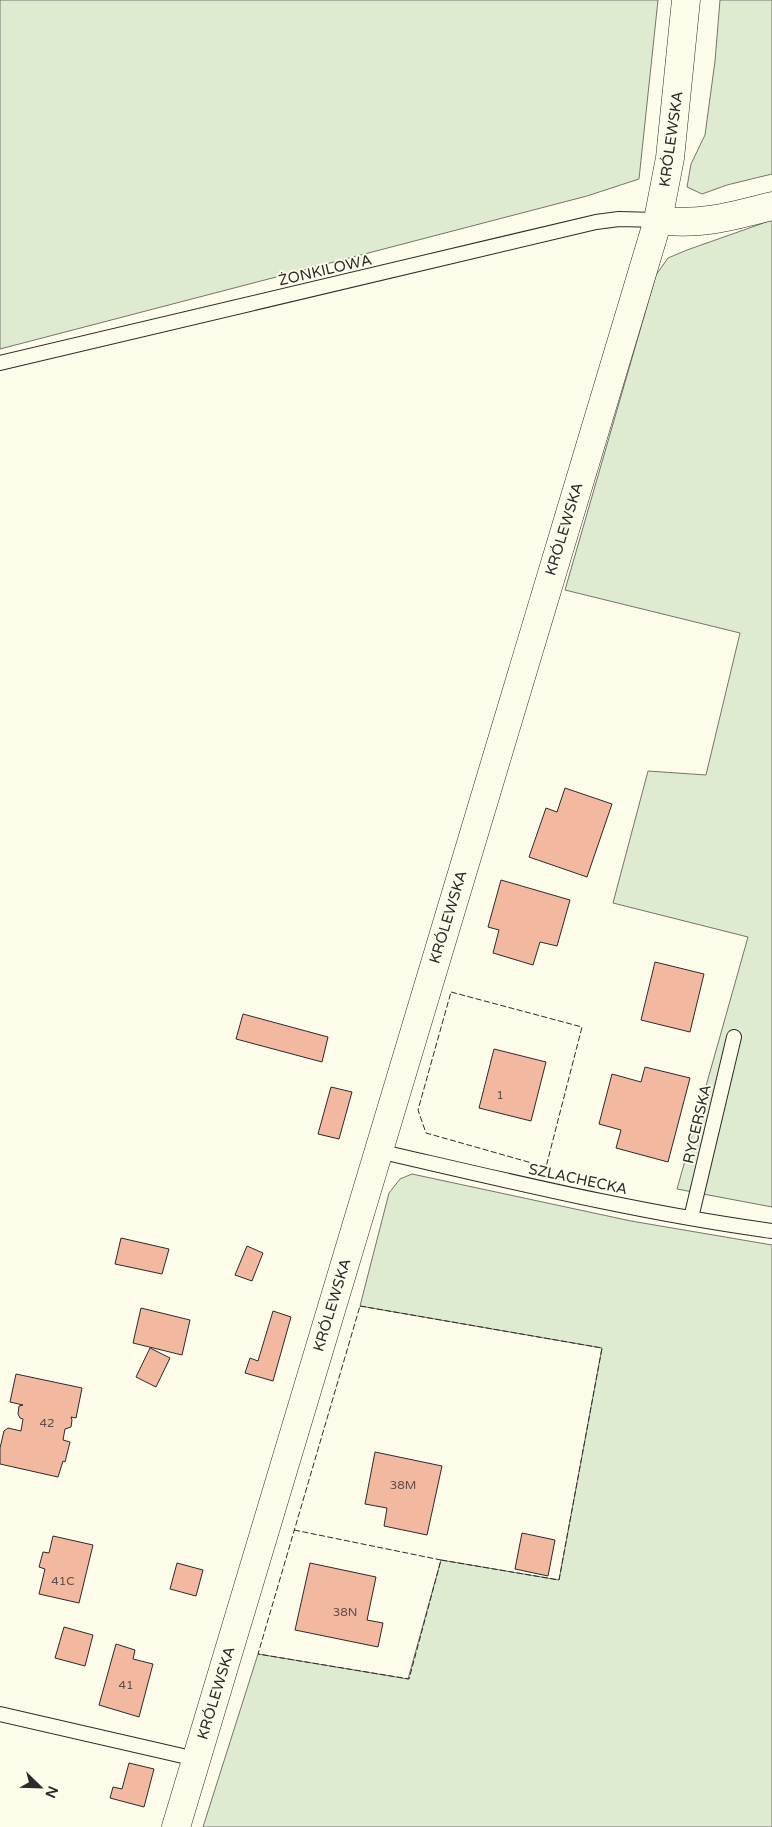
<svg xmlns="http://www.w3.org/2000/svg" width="772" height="1827" font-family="'Varela Round',sans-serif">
	<rect width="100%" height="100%" fill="#fdfbea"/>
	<path fill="#deebd1" stroke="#74746e" d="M0 0H658L639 179 587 196 0 349Z
		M720 0H772V174L727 185 702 194 687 187 691 164 705 135 715 61Z
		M772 220V1207L677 1189 748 937 613 903 648 771 706 775 740 633 565 590 656 275 668 258 687 250Z
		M412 1174 631 1221 772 1245V1827H203L258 1654 408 1679 441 1560 559 1580 602 1348 360 1306 389 1193 400 1179Z"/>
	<path fill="#f2b8a0" stroke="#2b2b2b" d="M565 788 612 804 587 877 529 857 546 808 557 812Z
		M501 880 570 900 557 946 540 942 533 965 493 953 499 930 488 927Z
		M655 962 704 974 690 1032 641 1020Z
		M243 1014 328 1037 322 1062 236 1039Z
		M494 1049 546 1062 531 1121 479 1108Z
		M645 1067 690 1078 668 1162 616 1148 621 1130 599 1124 612 1074 641 1082Z
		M331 1087 352 1092 339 1139 318 1134Z
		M121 1238 169 1249 162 1274 115 1264Z
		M247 1246 263 1253 252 1281 235 1275Z
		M141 1308 190 1320 182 1355 133 1343Z
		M273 1311 291 1317 273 1381 245 1373 250 1358 258 1361Z
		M150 1348 170 1358 156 1387 136 1377Z
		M16 1374 82 1388 76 1418 71 1417 72 1420 71 1427 65 1429 63 1440 70 1442 65 1462 63 1461 58 1477 0 1464V1448L4 1431 8 1428 21 1431 23 1419 20 1418 18 1414 19 1406 23 1405 10 1402Z
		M375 1452 442 1466 427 1535 384 1526 387 1508 365 1504Z
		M522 1533 555 1540 548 1576 515 1569Z
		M53 1536 93 1545 79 1603 39 1594 45 1569 39 1567 43 1552 49 1553Z
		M177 1563 203 1570 196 1596 170 1589Z
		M310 1563 376 1577 367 1620 383 1623 378 1647 295 1630Z
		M64 1627 93 1635 85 1666 55 1658Z
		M116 1644 135 1650 133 1659 153 1664 139 1717 99 1705Z
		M129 1763 154 1769 144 1807 110 1798 113 1787 122 1789Z"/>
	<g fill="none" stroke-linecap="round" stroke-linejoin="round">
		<g stroke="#2b2b2b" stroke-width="16">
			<path id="service" d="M0 363 596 222 619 219 658 220
				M378 1151C509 1181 639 1213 772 1231
				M691 1218 734 1037
				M0 1714 196 1759"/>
		</g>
		<g stroke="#2b2b2b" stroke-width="29">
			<path id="minor" d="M658 220C699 226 733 216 772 206
				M176 1827 658 220 670 158 686 0"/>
		</g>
		<use href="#service" stroke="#fdfbea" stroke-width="14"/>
		<use href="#minor" stroke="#fdfbea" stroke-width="28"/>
		<path stroke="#2b2b2b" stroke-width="1" stroke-dasharray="6 2.5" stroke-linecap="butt" d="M451 992 582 1027 546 1167 426 1133 418 1110Z
			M360 1306 602 1348 559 1580 441 1560 409 1679 258 1654Z
			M294 1530 441 1560"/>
	</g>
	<g text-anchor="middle" stroke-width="4" stroke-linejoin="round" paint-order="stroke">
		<g font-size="12" fill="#5d4e48">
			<text x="500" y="1099">1</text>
			<text x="47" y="1427">42</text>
			<text x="403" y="1489">38M</text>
			<text x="63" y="1585">41C</text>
			<text x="345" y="1616">38N</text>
			<text x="126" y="1689">41</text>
		</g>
		<g font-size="15" fill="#2b2b2b" stroke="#fdfbea">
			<text transform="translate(671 139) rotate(-82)" y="5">KRÓLEWSKA</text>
			<text transform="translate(325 270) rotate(-13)" y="5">ŻONKILOWA</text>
			<text transform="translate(564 529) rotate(-73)" y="5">KRÓLEWSKA</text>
			<text transform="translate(448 917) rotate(-73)" y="5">KRÓLEWSKA</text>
			<text transform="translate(697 1124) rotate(-77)" y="5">RYCERSKA</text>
			<text transform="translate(578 1179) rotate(12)" y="5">SZLACHECKA</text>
			<text transform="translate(332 1305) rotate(-73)" y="5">KRÓLEWSKA</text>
			<text transform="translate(216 1693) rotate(-73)" y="5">KRÓLEWSKA</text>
		</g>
	</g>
	<g transform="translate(40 1787) rotate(113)" stroke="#fdfbea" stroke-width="4" paint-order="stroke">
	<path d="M0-4L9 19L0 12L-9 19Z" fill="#2b2b2b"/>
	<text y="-8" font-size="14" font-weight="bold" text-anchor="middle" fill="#2b2b2b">N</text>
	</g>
</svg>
